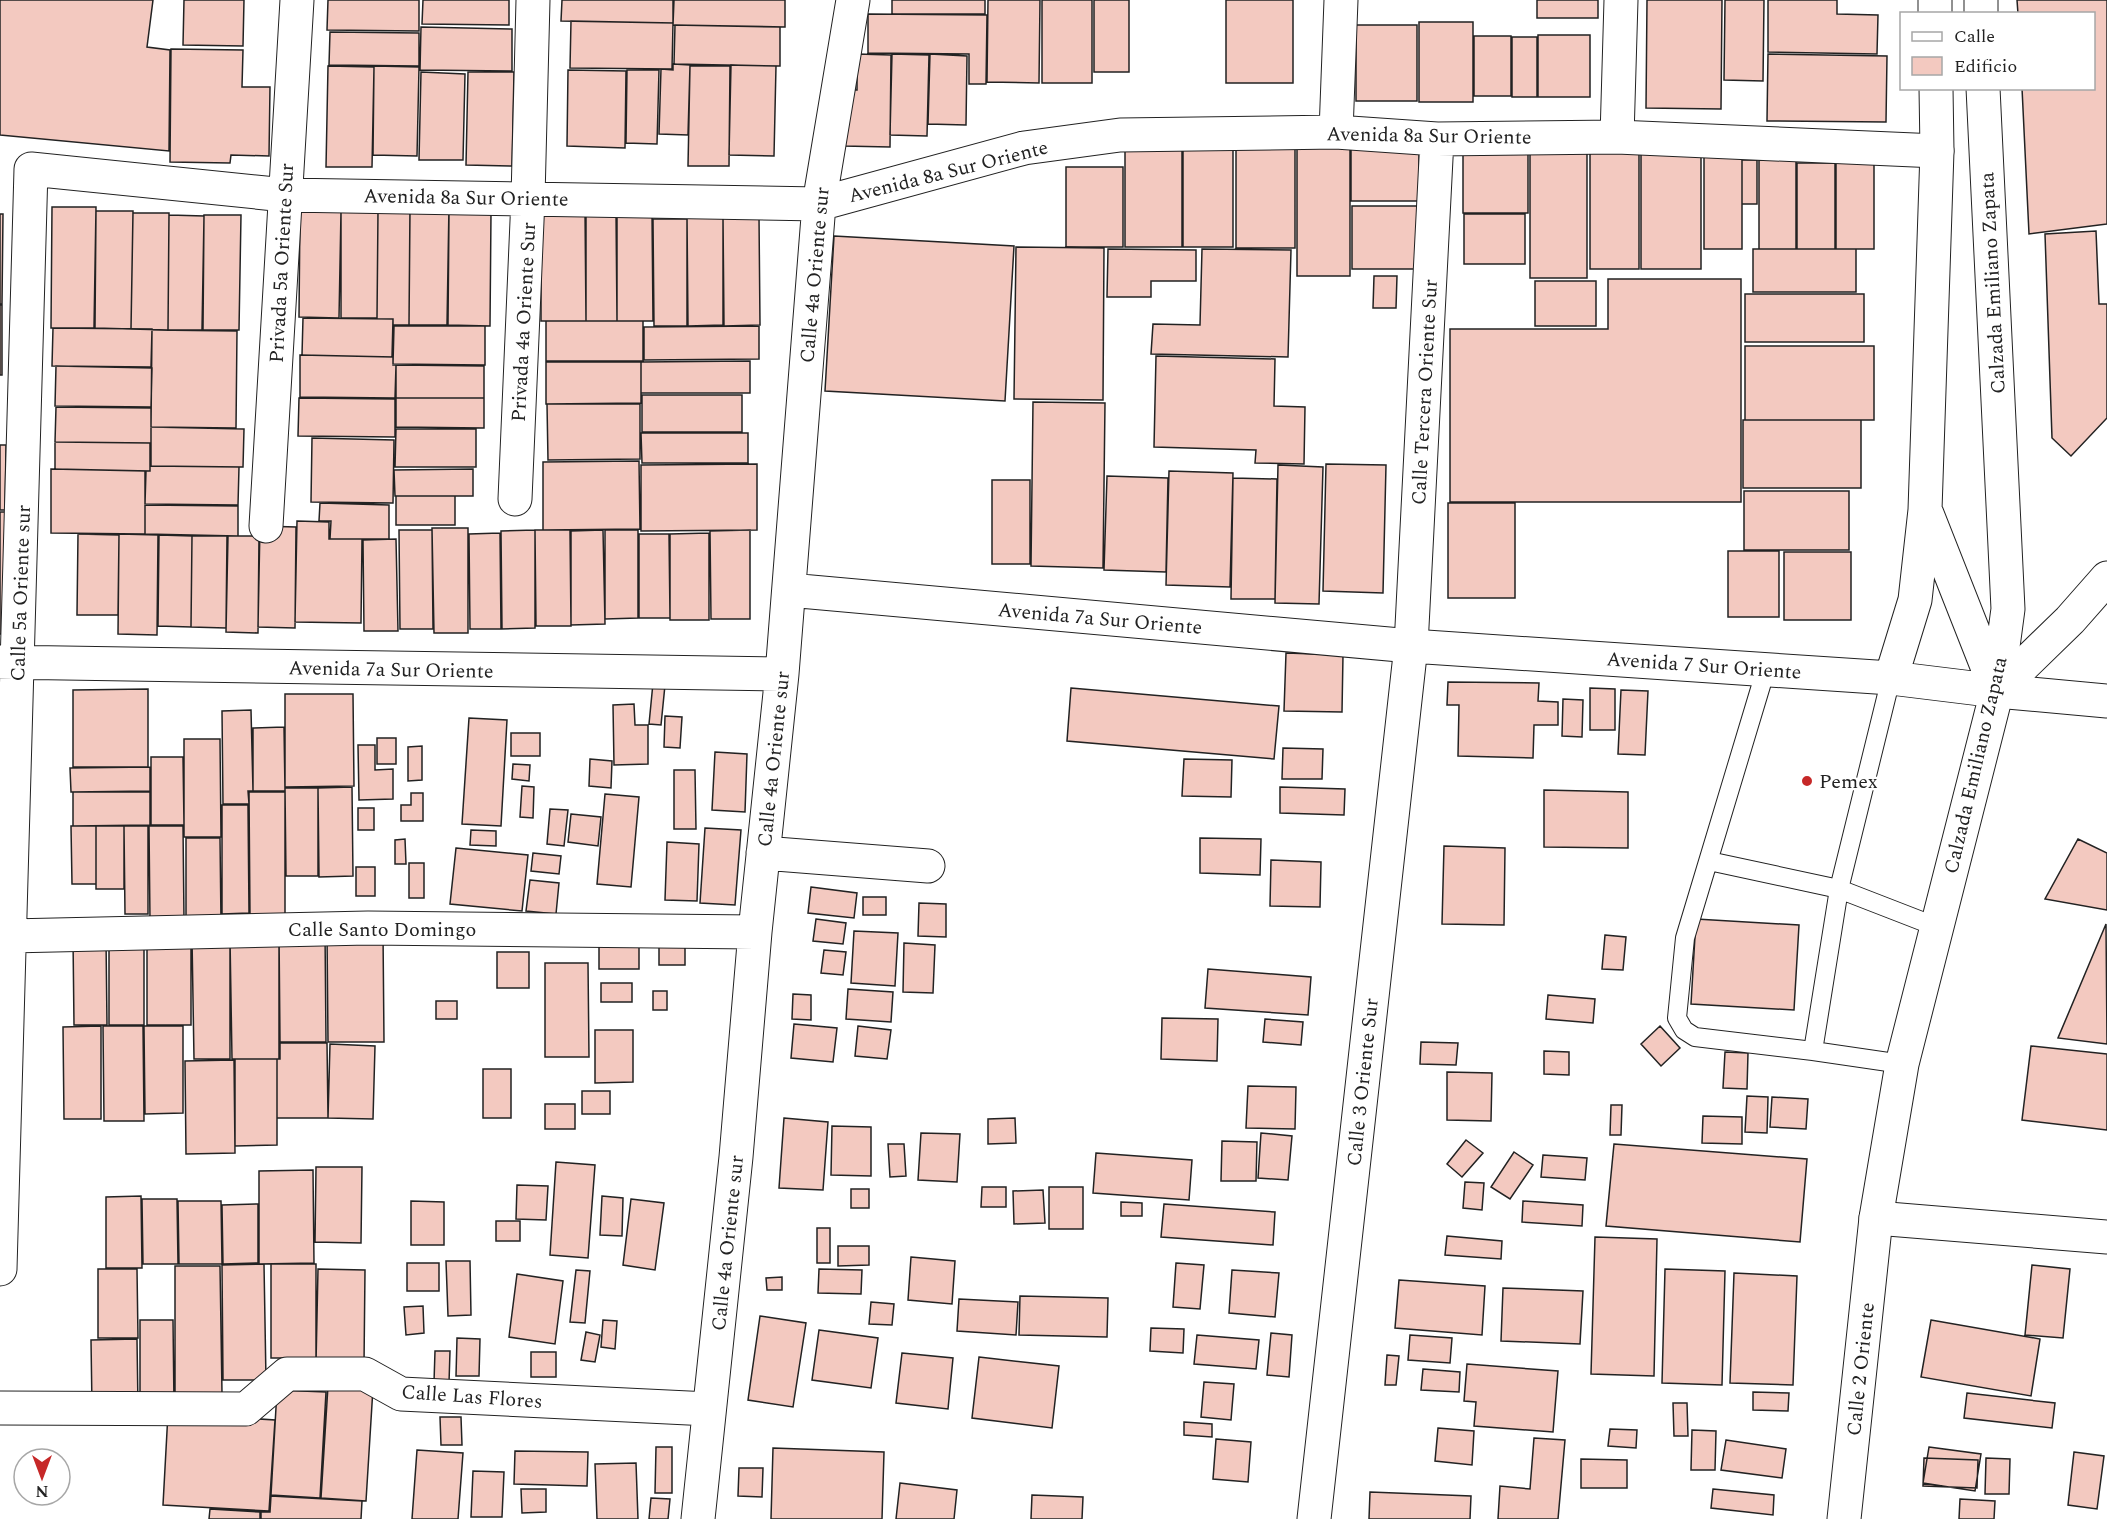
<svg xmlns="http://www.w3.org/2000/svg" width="2107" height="1519" font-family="Spectral,serif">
	<rect width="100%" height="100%" fill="#fff"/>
	<path fill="#f3c9c0" stroke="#222" stroke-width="1.5" d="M0 0H153L147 47 170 50 169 151 0 135Z
		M184 0H244L243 46 183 45Z
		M328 0H419V31L327 30Z
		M423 0H509V25L422 24Z
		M562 0H673V23L561 21Z
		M674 0H785V27L673 25Z
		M892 0H985V14H892Z
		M988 0H1040L1039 83 987 82Z
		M1042 0H1092V83H1042Z
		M1094 0H1129V72H1094Z
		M1226 0H1293V83H1226Z
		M1537 0H1598V18H1537Z
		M1647 0H1722L1721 109 1646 108Z
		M1725 0H1764L1763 81 1724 80Z
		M1768 0H1837V14L1878 15 1877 54 1768 52Z
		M2017 0H2107V224L2029 234 2022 88H2094V14H2018Z
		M868 14 987 15 986 84H969V54L868 53Z
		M571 21 673 23 672 69 570 68Z
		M1419 22H1473V102H1419Z
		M675 25 780 27V66L674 64Z
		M1356 25H1417V101H1356Z
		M421 27 512 29V71L420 70Z
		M330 32 419 33V66L329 65Z
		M1538 35H1590V97H1538Z
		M1474 36H1511V96H1474Z
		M1512 37H1537V97H1512Z
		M171 49 243 50 242 87H270L269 156 231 155 230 163 170 162Z
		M857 54 891 55 890 147 843 146 844 90H857Z
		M892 54 929 55 927 136 890 135Z
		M930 54 967 56 966 125 928 124Z
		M1768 54 1887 56 1886 122 1767 121Z
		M673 64 690 65 688 135 659 134 661 69 673 70Z
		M731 65 776 66 774 156 729 155Z
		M328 66 374 67 372 167H326Z
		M374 66 419 67 417 156 373 155Z
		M690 66H730L729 166H688Z
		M568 70 626 71 625 148 567 146Z
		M627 70H659L657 144 626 143Z
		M421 72 465 74 463 160H419Z
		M468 72H514L512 166 466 165Z
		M1183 136H1233V247H1183Z
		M1236 137H1295V248H1236Z
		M1125 138H1182V247H1125Z
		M1297 140H1350V276H1297Z
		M1530 141H1587V278H1530Z
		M1351 142H1419V201H1351Z
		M1463 143H1528V213H1463Z
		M1590 149H1639V269H1590Z
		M1641 152H1701V269H1641Z
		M1704 155H1742V249H1704Z
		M1742 160H1757V204H1742Z
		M1759 160H1796V249H1759Z
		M1836 162H1874V249H1836Z
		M1797 163H1835V249H1797Z
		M1066 167H1123V247H1066Z
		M410 205H449L447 325H409Z
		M1352 206H1419V269H1352Z
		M52 207H96L94 328H51Z
		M300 210 341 211 339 318 299 317Z
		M585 210 586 321H541V211Z
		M96 211H133L131 329 95 328Z
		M341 211H378L377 318H341Z
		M378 211H410L409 325H393V319H377Z
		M616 212 617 321H586V213Z
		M133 213H169L168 330 131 329Z
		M449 213H491L490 326 448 325Z
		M652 213 653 321H617V214Z
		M0 214H3L2 304H0Z
		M723 214V325L688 326 687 215Z
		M1464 214H1525V264H1464Z
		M169 215 204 216 202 330H168Z
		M204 215H241L239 330H203Z
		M723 216H759L760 325 724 326Z
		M653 219H687V326H654Z
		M2096 231 2099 304H2107V418L2071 456 2052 438 2045 234Z
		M834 236 1014 246 1005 401 825 391Z
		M1016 247 1104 248 1103 400 1014 399Z
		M1108 249 1196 250V281H1151V297H1107Z
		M1202 249 1291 250 1288 357 1151 354 1153 324 1200 325Z
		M1753 249H1856V292H1753Z
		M1374 276H1397L1396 308H1373Z
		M1608 279H1741V502H1450V329H1608Z
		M1535 281H1596V326H1535Z
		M1745 294H1864V342H1745Z
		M0 305H2V375H0Z
		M303 318 393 319 392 357 302 355Z
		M546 321H643V361H546Z
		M394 326H485V365L393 364Z
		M759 326V359L644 360V327Z
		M53 328 152 329 151 367 52 366Z
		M152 330 237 331 236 428 151 427Z
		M1745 346H1874V420H1745Z
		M300 355 393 357V365H396L395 398 300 397Z
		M1156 356 1275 359 1274 406 1305 407 1304 464 1255 463 1256 450 1154 447Z
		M750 361V393H641V362Z
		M546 362H641V403L546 404Z
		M396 365 484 366V398H396Z
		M56 366 152 368 151 407 55 406Z
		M642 395H742V432H642Z
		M299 398 395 399V437L298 436Z
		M396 398H484V428L396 427Z
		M1033 402 1105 403 1103 568 1031 566Z
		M547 404H640V459L548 460Z
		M56 407 151 408V443L55 442Z
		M1743 420H1861V488H1743Z
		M151 427 244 429 243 467 151 466Z
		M396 429H476V467H395Z
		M641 433H748V463H642Z
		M312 438 394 440 393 503 311 502Z
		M55 442 150 443V471L55 469Z
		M0 445H6L5 510H0Z
		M639 461 640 529 543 530V462Z
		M757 464V530L641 531V465Z
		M1326 464 1386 465 1383 593 1323 591Z
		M1278 465 1323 467 1319 604 1275 603Z
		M150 466 239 467 238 505 145 504 146 471H150Z
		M51 469 145 471V534L51 533Z
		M473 469V496H395L394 470Z
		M1169 471 1233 473 1230 587 1166 585Z
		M1107 476 1168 478 1166 572 1104 570Z
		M1233 478 1277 479 1275 599H1231Z
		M992 480H1030V564H992Z
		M1744 491H1849V550H1744Z
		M396 496H455V525H396Z
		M320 503 389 505V539H330L331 521H319Z
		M1448 503H1515V598H1448Z
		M145 505 238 506V536L145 534Z
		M0 512H6L4 634H0Z
		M297 521 329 522V539H362L361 623 295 622Z
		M260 526 296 527 295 628 258 627Z
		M432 528H468V633H434Z
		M399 530H432L433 629H400Z
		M535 530V628L502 629 501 531Z
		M535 530H570L571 626H536Z
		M603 530 605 624 571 625V531Z
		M605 530H638V618L605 619Z
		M750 530V619H711L710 531Z
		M500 533 501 629H470L469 534Z
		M709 533V620H670V534Z
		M78 534 119 535 118 615H77Z
		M119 534 158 535 157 635 118 634Z
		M639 534H669L670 618H639Z
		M159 535 192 536 191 627 158 626Z
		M192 536H227L226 628 191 627Z
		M228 536H259L258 633 226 632Z
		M396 539 398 631H364L363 540Z
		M1728 551H1779V617H1728Z
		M1784 552H1851V620H1784Z
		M1286 653 1343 655 1342 712 1284 711Z
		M1448 682 1539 683 1538 701 1558 702V725H1534L1533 758 1458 756 1459 705H1447Z
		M653 683 665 685 661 725 649 724Z
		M1071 688 1279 706 1274 759 1067 741Z
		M1590 688 1615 689V730H1590Z
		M148 689V767H73V690Z
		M1621 690 1648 691 1645 755 1618 754Z
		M285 694H353L354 786 285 787Z
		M1563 699 1583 700 1582 737 1562 736Z
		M634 704 635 725H648V764L614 765 613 705Z
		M251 710 253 791H248L249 804H223L222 711Z
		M665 716 682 717 680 748 664 747Z
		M469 718 507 720 501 826 462 824Z
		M284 727 285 791H253V728Z
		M511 733H540V756H511Z
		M377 738H396V764H377Z
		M184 739H220L221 837H184Z
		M358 745H375V770L393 769V799L359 800Z
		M422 746V780L408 781V747Z
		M1283 748 1323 749 1322 779H1282Z
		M715 752 747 754 745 812 712 810Z
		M151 757H183L184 825H151Z
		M590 759 612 761 611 788 589 786Z
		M1184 759 1232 760 1231 797 1182 796Z
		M513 764 530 765 529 781 512 779Z
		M150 767V791L71 792 70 768Z
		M674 770H695L696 829H674Z
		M522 786 534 787 533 818 520 817Z
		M352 787 353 876 319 877 318 788Z
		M1280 787 1345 789 1344 815 1280 813Z
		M285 788H318V876H286Z
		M1544 790 1628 792V848L1544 847Z
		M73 792H150V825L73 826Z
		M249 792H285V917H250Z
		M411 793H423V821H401V805H411Z
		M605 794 639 797 631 887 597 884Z
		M222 805H248L249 913 222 914Z
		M358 808H374V830H358Z
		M550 809 568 810 564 846 547 844Z
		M571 814 601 817 598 846 568 842Z
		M71 826H96V884H72Z
		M96 826H124V889H96Z
		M124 826H148V914H125Z
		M149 826H183L184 920 150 921Z
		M705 828 741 830 735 905 700 903Z
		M471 830 496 831V846L470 845Z
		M186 838H220L221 922H186Z
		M1200 838 1261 839 1260 875 1200 873Z
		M405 839 406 864H395V840Z
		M2078 839 2107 853V910L2045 899Z
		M667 842 699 844 697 901 665 900Z
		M1444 846 1505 848 1504 925 1442 924Z
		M456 848 528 855 522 911 450 904Z
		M533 853 561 856 559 874 531 871Z
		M1271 860 1321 862 1320 907 1270 906Z
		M409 863H424V898H409Z
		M356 867H375V896H356Z
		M530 880 559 883 556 914 526 911Z
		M811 887 857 893 854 918 808 913Z
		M863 897H886V915H863Z
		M919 903 946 904V937L918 936Z
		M816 919 846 923 843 944 813 941Z
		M1696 919 1799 925 1794 1010 1691 1004Z
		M2106 924 2107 1044 2058 1038Z
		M279 931H325L326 1042H280Z
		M854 931 898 933 895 986 851 983Z
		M327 932H383L384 1042H328Z
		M1605 935 1626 937 1623 970 1602 969Z
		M144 936V1025H109V937Z
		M147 936H191V1025H147Z
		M599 936H639V969H599Z
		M73 938H106L107 1025H74Z
		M192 938H230V1059H194Z
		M230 938H279V1059H232Z
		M659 940H685V965H659Z
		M904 943 935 945 933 993 903 992Z
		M824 950 846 952 843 975 821 973Z
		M497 952H529V988H497Z
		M545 963H588L589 1057H545Z
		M1208 969 1311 977 1308 1015 1205 1008Z
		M601 983H632V1002H601Z
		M848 989 893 992 891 1022 846 1019Z
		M653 991H667V1010H653Z
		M793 994 811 995V1020L792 1019Z
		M1548 995 1595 999 1593 1023 1546 1019Z
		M436 1001H457V1019H436Z
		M1162 1018 1218 1019 1217 1061 1161 1059Z
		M1265 1019 1303 1022 1301 1045 1263 1042Z
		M794 1024 837 1028 833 1062 791 1058Z
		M101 1026V1119H64L63 1027Z
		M103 1026H143L144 1121H104Z
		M144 1026H183V1113L145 1114Z
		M858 1026 891 1030 887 1059 855 1056Z
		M1660 1026 1680 1048 1661 1066 1641 1044Z
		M595 1030H633V1082L595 1083Z
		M1421 1042 1458 1043 1456 1065 1420 1064Z
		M280 1043H327L328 1118H277V1059H280Z
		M330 1044 375 1046 373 1119 328 1118Z
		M2031 1046 2107 1054V1130L2022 1120Z
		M1544 1051 1569 1052V1075L1544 1074Z
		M1725 1052 1748 1053 1747 1089 1723 1088Z
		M235 1059H277V1145L235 1146Z
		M234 1060 235 1153 186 1154 185 1061Z
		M483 1069H511V1118H483Z
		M1447 1072 1492 1073 1491 1121 1447 1120Z
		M1248 1086 1296 1087 1295 1129 1246 1128Z
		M582 1091H610V1114H582Z
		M1747 1096 1768 1097 1767 1133 1745 1132Z
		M1772 1097 1808 1099 1806 1129 1770 1127Z
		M545 1104H575V1129H545Z
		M1611 1105H1622L1621 1135H1610Z
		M1703 1116 1742 1117V1144L1702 1143Z
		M784 1118 828 1122 823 1190 779 1188Z
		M1015 1118 1016 1143 988 1144V1119Z
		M832 1126 871 1127V1176L831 1175Z
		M921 1133 960 1134 957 1182 918 1180Z
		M1261 1133 1292 1136 1288 1180 1258 1178Z
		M1466 1140 1483 1153 1462 1177 1447 1164Z
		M1222 1141 1257 1142 1256 1181H1221Z
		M888 1144H904L906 1176 890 1177Z
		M1614 1144 1807 1159 1800 1242 1606 1226Z
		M1514 1152 1533 1165 1510 1199 1491 1187Z
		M1096 1153 1192 1160 1189 1200 1093 1193Z
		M1543 1155 1587 1158 1585 1180 1541 1177Z
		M556 1162 595 1165 588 1258 550 1255Z
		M316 1167H362L361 1243 315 1242Z
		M313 1170 314 1263 259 1264V1171Z
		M1465 1182 1484 1183 1482 1210 1463 1208Z
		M517 1185 548 1186 546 1220 516 1219Z
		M982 1187H1006V1207H981Z
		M1049 1187H1083V1229H1049Z
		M851 1189H869V1208H851Z
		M1043 1190 1045 1223 1014 1224 1013 1191Z
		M141 1196 142 1268H106V1197Z
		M602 1196 623 1198 622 1236 600 1235Z
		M142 1199H177L178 1264H143Z
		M631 1199 664 1203 655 1270 623 1265Z
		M178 1201H221L222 1264H179Z
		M411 1201 444 1202V1245H411Z
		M1523 1201 1583 1205 1582 1226 1522 1222Z
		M1121 1202 1142 1203V1216H1121Z
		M258 1204V1263L223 1264 222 1205Z
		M1164 1204 1275 1212 1273 1245 1161 1237Z
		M496 1221H520V1241H496Z
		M817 1228H830V1263H817Z
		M1447 1236 1502 1241 1501 1259 1445 1255Z
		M1595 1237 1657 1239 1654 1376 1591 1374Z
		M838 1246H869V1265L838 1266Z
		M911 1257 955 1261 952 1304 908 1300Z
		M446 1261H470L471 1315 448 1316Z
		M407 1263H439V1291H407Z
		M1176 1263 1204 1265 1200 1309 1173 1307Z
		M264 1264 266 1380H223L222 1265Z
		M271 1264H316V1358H271Z
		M2032 1265 2070 1269 2063 1338 2025 1335Z
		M175 1266H220L222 1393H175Z
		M98 1269H137L138 1338H98Z
		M318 1269 365 1270 364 1365 316 1364Z
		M819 1269 862 1270 861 1294 818 1293Z
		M1665 1269 1725 1271 1722 1385 1662 1383Z
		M576 1270 590 1271 585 1323 570 1322Z
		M1232 1270 1279 1273 1275 1317 1229 1313Z
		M1734 1273 1797 1276 1793 1385 1730 1383Z
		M517 1274 563 1281 555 1344 509 1337Z
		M782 1277V1290H767L766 1278Z
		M1399 1280 1485 1286 1482 1335 1395 1328Z
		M1503 1288 1583 1291 1580 1344 1501 1341Z
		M1020 1296 1108 1298 1107 1337 1019 1335Z
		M959 1299 1018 1302 1016 1335 957 1331Z
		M871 1302 894 1304 892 1325 869 1324Z
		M423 1306 424 1333 406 1335 404 1307Z
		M760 1316 806 1323 793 1407 748 1400Z
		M140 1320H173L174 1405H140Z
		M603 1320 617 1321 615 1349 601 1347Z
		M1931 1320 2040 1339 2031 1396 1921 1377Z
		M1151 1328 1184 1329 1183 1353 1150 1351Z
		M819 1330 878 1338 871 1388 812 1380Z
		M586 1332 600 1335 595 1362 581 1360Z
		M1271 1333 1292 1335 1289 1377 1267 1375Z
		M1197 1335 1259 1340 1256 1369 1194 1364Z
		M1410 1335 1452 1338 1450 1363 1408 1360Z
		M457 1338 480 1339 479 1376H456Z
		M137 1339 138 1407H92L91 1340Z
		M435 1351H450L449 1383 434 1382Z
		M531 1352H556V1377H531Z
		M902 1353 953 1358 948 1409 896 1403Z
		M1387 1355 1399 1356 1396 1385H1385Z
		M979 1357 1059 1366 1052 1428 972 1418Z
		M1467 1364 1558 1371 1553 1432 1474 1426 1476 1402 1464 1401Z
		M1423 1369 1460 1372 1459 1392 1421 1390Z
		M1204 1382 1234 1384 1231 1420 1201 1417Z
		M328 1386 373 1388 366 1501 321 1498Z
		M277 1390 326 1392 320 1498 271 1495Z
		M1753 1392 1789 1393 1788 1411 1753 1410Z
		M1967 1393 2055 1403 2052 1428 1964 1418Z
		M1673 1403H1687L1688 1436H1674Z
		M168 1413 275 1420 269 1511 163 1505Z
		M440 1417H461L462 1445H441Z
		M1184 1422 1212 1424V1437L1184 1435Z
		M1438 1428 1474 1431 1472 1465 1435 1461Z
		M1610 1429 1637 1430 1636 1448 1608 1446Z
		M1692 1430 1716 1431 1715 1470H1691Z
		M1534 1438 1565 1440 1558 1519H1498L1500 1486 1530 1489Z
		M1216 1439 1251 1442 1248 1482 1213 1479Z
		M1726 1440 1786 1449 1782 1478 1721 1470Z
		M656 1447H672V1493H655Z
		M1929 1447 1981 1454 1975 1491 1923 1483Z
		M773 1448 884 1452 882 1519H771Z
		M417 1450 463 1453 458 1519H412Z
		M515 1451 588 1452 587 1486 514 1484Z
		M2074 1452 2104 1456 2097 1509 2068 1505Z
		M1924 1458 1978 1460 1977 1488 1923 1486Z
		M1986 1458 2010 1459 2009 1494H1985Z
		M1581 1459 1627 1460V1488H1581Z
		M636 1463 638 1519H597L595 1464Z
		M739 1468H763L762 1497 738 1496Z
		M473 1471 504 1472 502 1517H471Z
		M900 1483 957 1490 954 1519H896Z
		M521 1489H546V1512L522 1513Z
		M1713 1489 1774 1495 1773 1515 1711 1508Z
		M1370 1492 1471 1496 1470 1519H1369Z
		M1032 1495 1083 1497 1082 1519H1031Z
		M271 1496 362 1501 361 1519H261V1512H270Z
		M651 1498 670 1499 668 1519H649Z
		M1960 1499 1995 1501 1994 1519H1959Z
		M210 1509 260 1512V1519H209Z"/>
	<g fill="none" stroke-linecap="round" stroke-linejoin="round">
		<g stroke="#222" stroke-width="20">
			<path id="lane" d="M1766 669 1685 938 1677 1018 1684 1030 1695 1037 1813 1051 1902 1064
				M1709 861 1839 889 1937 927
				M1813 1051 1839 889 1891 678"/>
		</g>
		<g stroke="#222" stroke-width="35">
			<path id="street" d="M1336 132 1341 0
				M1617 137 1621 0
				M515 499 528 198 533 0
				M266 526 297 0
				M789 590 1411 646 1437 139
				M0 662 782 674
				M1997 691 2070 620 2107 578
				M1997 691 2107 701
				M763 853 928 866
				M10 936 368 928 755 932
				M1876 1218 2107 1237
				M0 1269 31 169 285 195 819 204 1024 148 1120 135 1336 132 1437 139 1617 137 1937 151
				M0 1408 246 1409 287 1374H365L401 1394 709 1409
				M698 1519 736 1157 755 932 782 674 819 204 853 0"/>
		</g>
		<g stroke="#222" stroke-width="35">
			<path id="secondary" d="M1935 0V14
				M1981 0V14
				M1927 514 1996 689
				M1891 678 1915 600 1925 510 1937 151 1936 88
				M1314 1519 1411 646 1891 678 1997 691
				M1844 1519 1876 1218 1902 1064 1997 691 2008 609 1983 88"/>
		</g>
		<use href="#lane" stroke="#fff" stroke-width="18"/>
		<use href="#street" stroke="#fff" stroke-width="33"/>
		<use href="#secondary" stroke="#fff" stroke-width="33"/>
	</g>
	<circle fill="#c62828" stroke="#fff" stroke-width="2" cx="1807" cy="781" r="6"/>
	<g text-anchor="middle" stroke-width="4.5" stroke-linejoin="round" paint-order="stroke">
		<g font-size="20" fill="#222" stroke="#fff">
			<text transform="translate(1429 135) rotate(1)" y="7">Avenida 8a Sur Oriente</text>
			<text transform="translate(948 171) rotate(-14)" y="7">Avenida 8a Sur Oriente</text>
			<text transform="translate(466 197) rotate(1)" y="7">Avenida 8a Sur Oriente</text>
			<text transform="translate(281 263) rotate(-87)" y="7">Privada 5a Oriente Sur</text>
			<text transform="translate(814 275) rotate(-85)" y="7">Calle 4a Oriente sur</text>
			<text transform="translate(1992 283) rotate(-93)" y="7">Calzada Emiliano Zapata</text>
			<text transform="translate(523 322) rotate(-87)" y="7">Privada 4a Oriente Sur</text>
			<text transform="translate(1424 392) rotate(-87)" y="7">Calle Tercera Oriente Sur</text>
			<text transform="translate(20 593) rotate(-88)" y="7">Calle 5a Oriente sur</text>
			<text transform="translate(1100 618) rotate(5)" y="7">Avenida 7a Sur Oriente</text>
			<text transform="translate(1704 665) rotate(4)" y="7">Avenida 7 Sur Oriente</text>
			<text transform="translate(391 669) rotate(1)" y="7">Avenida 7a Sur Oriente</text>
			<text transform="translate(773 759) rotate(-84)" y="7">Calle 4a Oriente sur</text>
			<text transform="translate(1975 765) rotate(-77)" y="7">Calzada Emiliano Zapata</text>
			<text x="382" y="936">Calle Santo Domingo</text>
			<text transform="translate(1362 1082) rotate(-84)" y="7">Calle 3 Oriente Sur</text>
			<text transform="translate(727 1243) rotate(-84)" y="7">Calle 4a Oriente sur</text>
			<text transform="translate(1860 1369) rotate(-84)" y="7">Calle 2 Oriente</text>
			<text transform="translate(472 1396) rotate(4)" y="7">Calle Las Flores</text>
		</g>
		<g font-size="20" fill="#222" stroke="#fff" text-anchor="start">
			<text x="1819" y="788">Pemex</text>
		</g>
	</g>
	<rect x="1900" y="12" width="195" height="78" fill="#ffffff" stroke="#a7a7a7" stroke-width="1.5"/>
	<rect x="1912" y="32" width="30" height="9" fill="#ffffff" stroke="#a7a7a7" stroke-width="1.5"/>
	<text x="1954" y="42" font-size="18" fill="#222222">Calle</text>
	<rect x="1912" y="57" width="30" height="18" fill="#f3c9c0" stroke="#a7a7a7" stroke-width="1.5"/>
	<text x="1954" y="72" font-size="18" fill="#222222">Edificio</text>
	<g transform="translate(42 1477) rotate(180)"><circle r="28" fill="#ffffff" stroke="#a7a7a7" stroke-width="1.5"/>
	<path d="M0-4.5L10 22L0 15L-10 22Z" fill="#c62828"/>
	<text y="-9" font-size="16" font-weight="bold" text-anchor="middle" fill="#222222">N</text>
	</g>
</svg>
